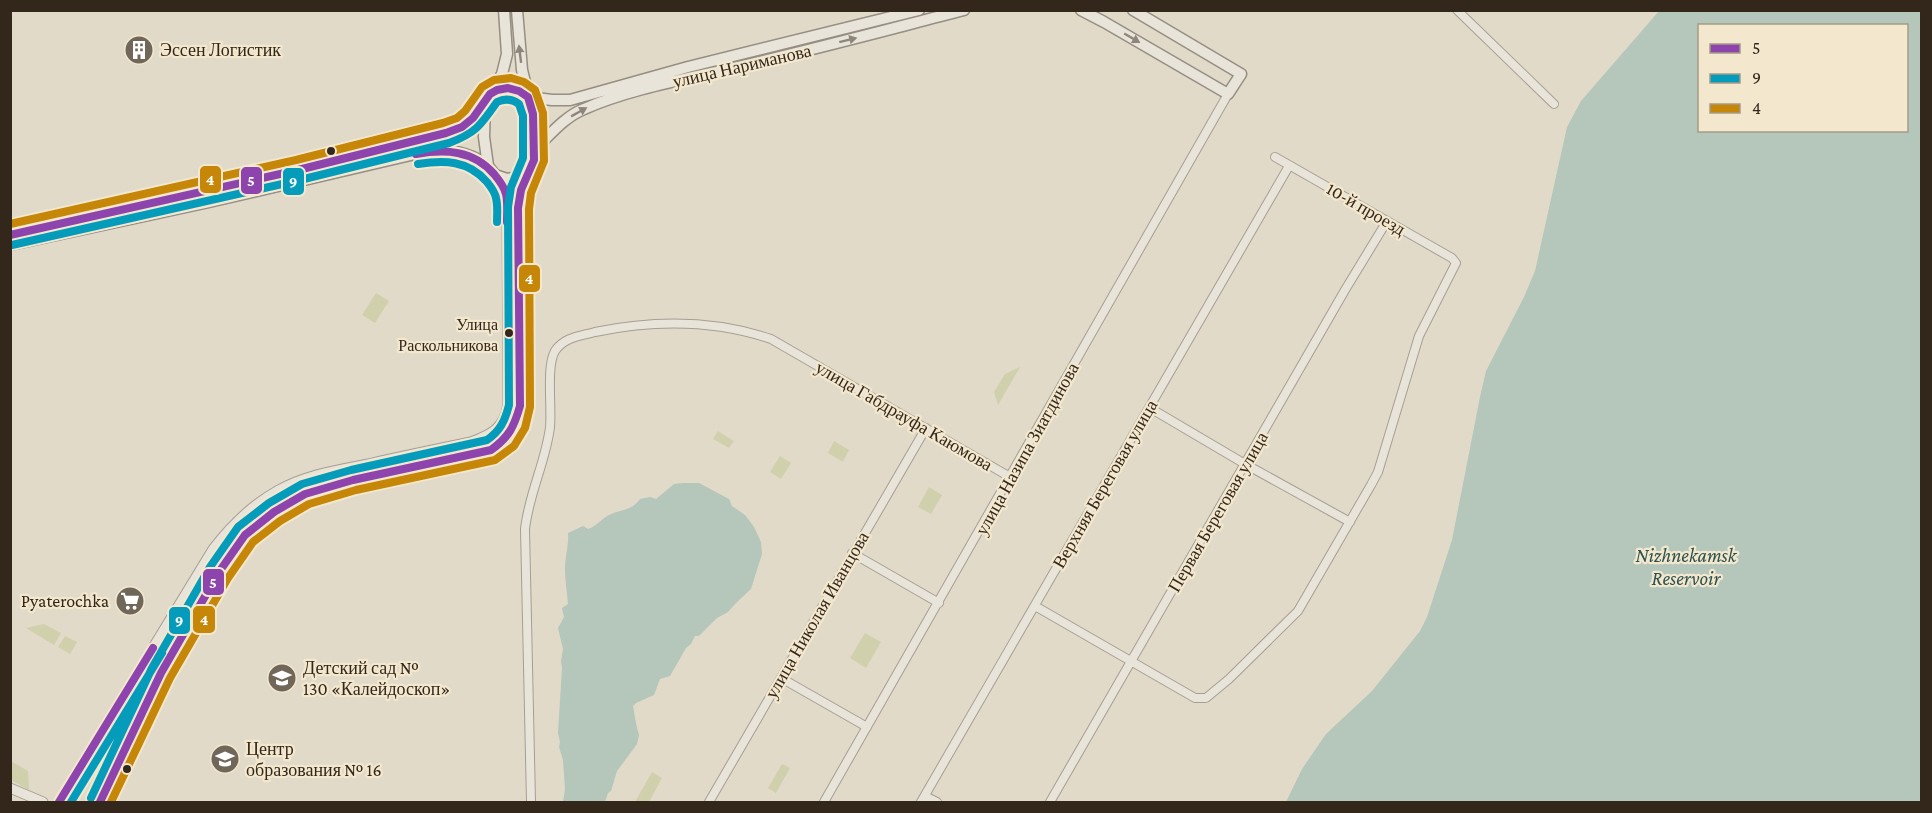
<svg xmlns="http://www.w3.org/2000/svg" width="1932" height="813" font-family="'Crimson Pro',serif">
	<rect width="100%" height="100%" fill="#e1dac9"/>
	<path fill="#d0d0ac" d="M376 293 389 301 375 323 362 315Z
		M1020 367 998 405 994 392 1005 374Z
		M718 431 734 441 729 448 713 439Z
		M834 441 849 450 843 462 828 453Z
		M780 456 791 463 781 479 770 472Z
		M929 487 942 495 931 514 918 507Z
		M44 624 61 633 54 645 26 628Z
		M865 633 881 642 866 668 850 658Z
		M65 636 77 642 70 654 58 647Z
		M11 761 28 771 29 790 11 780Z
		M782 764 790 768 776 793 768 788Z
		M652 772 662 778 649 802H635Z"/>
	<path fill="#b5c6bb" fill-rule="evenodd" d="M1659 11H1921V802H1286L1302 769 1326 734 1372 691 1420 631 1427 617 1452 540 1480 397 1486 371 1524 297 1535 271 1567 127 1581 101ZM1700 26H1906V130H1700Z
		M683 483H699L729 499 732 506 745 515 754 527 761 542 762 554 751 589 736 603 728 612 717 618 699 636H695L691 644 686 648 670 676 660 679 654 695 636 703 633 706C635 717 636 726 639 735L637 744 617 771 611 791 608 793 605 802H563L565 789 563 760 559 747 560 742 558 733 562 668 561 661 563 649 558 628 564 617 562 608 568 604C567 592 565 580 565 569 565 556 569 545 568 533L583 526 588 529C597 526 601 519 609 515 621 509 632 511 640 499L650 497 656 499 674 484Z"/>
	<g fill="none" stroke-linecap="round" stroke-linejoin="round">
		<g stroke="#a59e93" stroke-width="10">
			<path id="minor" d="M1457 10 1554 104
				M1150 408 1245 464 1350 522
				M852 553 939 603
				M1035 606 1195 698H1206L1229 679 1298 611 1371 485 1378 472 1419 336 1456 263 1452 258 1275 157
				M781 678 867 727
				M925 796 937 802
				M531 802 525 529C529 493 546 461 550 427 552 408 546 366 555 351 564 337 581 336 595 332 653 320 715 320 771 339L1010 477
				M709 802 926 428
				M824 802 1228 94
				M921 802 1289 166
				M1050 802 1345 290 1387 221"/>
		</g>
		<g stroke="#a59e93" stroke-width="11">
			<path id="tertiary" d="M129 690 136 700H149
				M111 716C123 710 131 719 133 730
				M10 788 43 802
				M59 802 213 549C230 527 252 505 277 491 305 475 337 470 368 464 403 456 437 449 471 442 492 434 504 428 508 405L507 211 504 189 495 175
				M100 802 161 673 219 572 245 535 274 512 305 494 353 480 491 450 505 440 515 424 520 406 518 208 521 190 530 170"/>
		</g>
		<g stroke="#958e83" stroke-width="13">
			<path id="secondary" d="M504 10 507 54 502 74 485 102 484 137 488 166 495 175 507 179 513 178 525 174 532 166 534 160 533 114 522 70 517 10
				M1081 10 1104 22 1228 94 1241 74 1133 10
				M490 94 508 88 519 91 528 97 552 100H570L688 67 919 10
				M535 149C550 135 564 117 584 109 631 88 692 78 742 66 816 49 890 29 964 10
				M10 235 298 170 446 133C466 125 472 119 485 102
				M10 245 209 202 428 151C450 149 471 153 488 166"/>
		</g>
		<use href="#minor" stroke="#e9e4da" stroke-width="8"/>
		<use href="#tertiary" stroke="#e9e4da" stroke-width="9"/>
		<use href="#secondary" stroke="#e9e4da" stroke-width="10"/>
		<g stroke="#f3e8ce" stroke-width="12">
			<path id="bus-1" d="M416 154C445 149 473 150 494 174 499 180 504 186 506 194 508 203 507 213 507 222
				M10 235 298 170 446 133 462 127 473 118 490 94 497 90 508 88 519 91 528 97 533 114 534 160 521 190 518 208 520 406C514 427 509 437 491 450L353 480 305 494 274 512 245 535 219 572 161 673 100 802
				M59 802 153 648"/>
		</g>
		<g stroke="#f3e8ce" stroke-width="12">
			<path id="bus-2" d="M418 164C444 160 468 160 487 182 491 187 495 192 496 198 498 206 497 214 497 222
				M12 245 300 180 449 143C476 133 481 125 497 102 505 98 512 99 519 104L523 116V158L511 187 508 207 509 405C505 421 500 431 487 440L351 470 302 484 269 503 238 527 210 567 152 668 91 798
				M71 802 162 653"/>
		</g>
		<g stroke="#f3e8ce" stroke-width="12">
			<path id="bus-3" d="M10 224 296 160 443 123 457 118 465 111 482 87 494 80 511 78 524 82 535 90 543 113 544 161 531 193 529 209 530 407 525 428 514 446 495 460 356 490 309 504 280 521 253 542 228 578 170 678 111 802"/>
		</g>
		<use href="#bus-1" stroke="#8e44ad" stroke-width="8"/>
		<use href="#bus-2" stroke="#059cbc" stroke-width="8"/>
		<use href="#bus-3" stroke="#c68607" stroke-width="8"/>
	</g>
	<defs><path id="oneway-solid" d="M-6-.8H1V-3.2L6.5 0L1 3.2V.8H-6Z" transform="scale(1.5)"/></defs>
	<g fill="#8e867b">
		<use href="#oneway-solid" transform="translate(1132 38) rotate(30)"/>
		<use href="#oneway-solid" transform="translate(848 40) rotate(-14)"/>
		<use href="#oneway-solid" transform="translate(520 54) rotate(-97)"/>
		<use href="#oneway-solid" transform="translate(579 112) rotate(-29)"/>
	</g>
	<defs>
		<g id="building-disc" transform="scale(1.5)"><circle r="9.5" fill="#706659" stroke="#f3e8ce"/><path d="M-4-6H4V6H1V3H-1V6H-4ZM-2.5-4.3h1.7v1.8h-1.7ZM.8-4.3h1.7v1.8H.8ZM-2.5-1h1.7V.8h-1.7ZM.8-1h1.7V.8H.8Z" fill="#fff"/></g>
		<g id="supermarket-disc" transform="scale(1.5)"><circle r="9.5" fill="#706659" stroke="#f3e8ce"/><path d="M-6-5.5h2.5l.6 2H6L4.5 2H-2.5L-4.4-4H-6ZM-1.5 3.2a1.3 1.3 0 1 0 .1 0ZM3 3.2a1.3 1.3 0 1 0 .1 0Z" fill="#fff"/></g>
		<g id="school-disc" transform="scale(1.5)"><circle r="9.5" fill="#706659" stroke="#f3e8ce"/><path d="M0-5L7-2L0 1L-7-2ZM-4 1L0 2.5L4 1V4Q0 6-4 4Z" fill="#fff"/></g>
	</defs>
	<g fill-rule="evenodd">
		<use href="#building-disc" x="139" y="50"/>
		<use href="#supermarket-disc" x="130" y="601"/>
		<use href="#school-disc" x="282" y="678"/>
		<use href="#school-disc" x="225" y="759"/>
	</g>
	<g fill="#33271c" stroke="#f3e8ce" stroke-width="2">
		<circle cx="331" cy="151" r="5"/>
		<circle cx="509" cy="333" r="5"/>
		<circle cx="127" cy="769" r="5"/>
	</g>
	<g text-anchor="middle" stroke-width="4.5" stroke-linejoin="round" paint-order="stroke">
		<g font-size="16" fill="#33271c" stroke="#f3e8ce" text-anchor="end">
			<text x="498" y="330">Улица<tspan x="498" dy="21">Раскольникова</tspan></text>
		</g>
		<g font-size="18" fill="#33271c" stroke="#f3e8ce" text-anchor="start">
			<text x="160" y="56">Эссен Логистик</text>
			<text x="109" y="607" text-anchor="end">Pyaterochka</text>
			<text x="303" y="674">Детский сад №<tspan x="303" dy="21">130 «Калейдоскоп»</tspan></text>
			<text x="246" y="755">Центр<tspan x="246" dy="21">образования № 16</tspan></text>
		</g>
		<g font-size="18" fill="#33271c" stroke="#f3e8ce">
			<text transform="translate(742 66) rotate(-13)" y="6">улица Нариманова</text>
			<text transform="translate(1366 209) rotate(30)" y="6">10-й проезд</text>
			<text transform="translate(904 416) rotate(30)" y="6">улица Габдрауфа Каюмова</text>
			<text transform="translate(1027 449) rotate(-61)" y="6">улица Назипа Зиатдинова</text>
			<text transform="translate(1105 484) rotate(-60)" y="6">Верхняя Береговая улица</text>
			<text transform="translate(1218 512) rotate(-60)" y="6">Первая Береговая улица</text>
			<text transform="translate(817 615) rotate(-60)" y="6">улица Николая Иванцова</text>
		</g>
		<g font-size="20" font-style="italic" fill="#2c524f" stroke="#f3e8ce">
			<text x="1686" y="562">Nizhnekamsk<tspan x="1686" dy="23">Reservoir</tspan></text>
		</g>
	</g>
	<g stroke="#f3e8ce" stroke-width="2">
		<rect x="199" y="165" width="23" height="29" rx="6" fill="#c68607"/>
		<rect x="240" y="166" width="23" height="29" rx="6" fill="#8e44ad"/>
		<rect x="282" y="167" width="23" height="29" rx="6" fill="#059cbc"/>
		<rect x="518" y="264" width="23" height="29" rx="6" fill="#c68607"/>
		<rect x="202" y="568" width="23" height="28" rx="6" fill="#8e44ad"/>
		<rect x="192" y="605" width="24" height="29" rx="6" fill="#c68607"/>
		<rect x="168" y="606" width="23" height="29" rx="6" fill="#059cbc"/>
	</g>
	<g font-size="16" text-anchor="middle" font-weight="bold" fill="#fff">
		<text x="210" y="185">4</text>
		<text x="251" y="186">5</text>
		<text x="293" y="187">9</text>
		<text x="529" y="284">4</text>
		<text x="213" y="588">5</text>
		<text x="204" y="625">4</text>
		<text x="179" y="626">9</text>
	</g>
	<rect width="1932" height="813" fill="none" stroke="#33271c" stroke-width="24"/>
	<rect x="1698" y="24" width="210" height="108" fill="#f3e8ce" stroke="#a69b87" stroke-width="1.5"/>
	<rect x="1710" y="44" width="30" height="9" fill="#8e44ad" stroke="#a69b87" stroke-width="1.5"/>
	<text x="1752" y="54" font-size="18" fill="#33271c">5</text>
	<rect x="1710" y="74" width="30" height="9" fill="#059cbc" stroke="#a69b87" stroke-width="1.5"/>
	<text x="1752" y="84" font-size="18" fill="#33271c">9</text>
	<rect x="1710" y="104" width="30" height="9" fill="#c68607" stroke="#a69b87" stroke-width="1.5"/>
	<text x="1752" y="114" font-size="18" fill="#33271c">4</text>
</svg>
